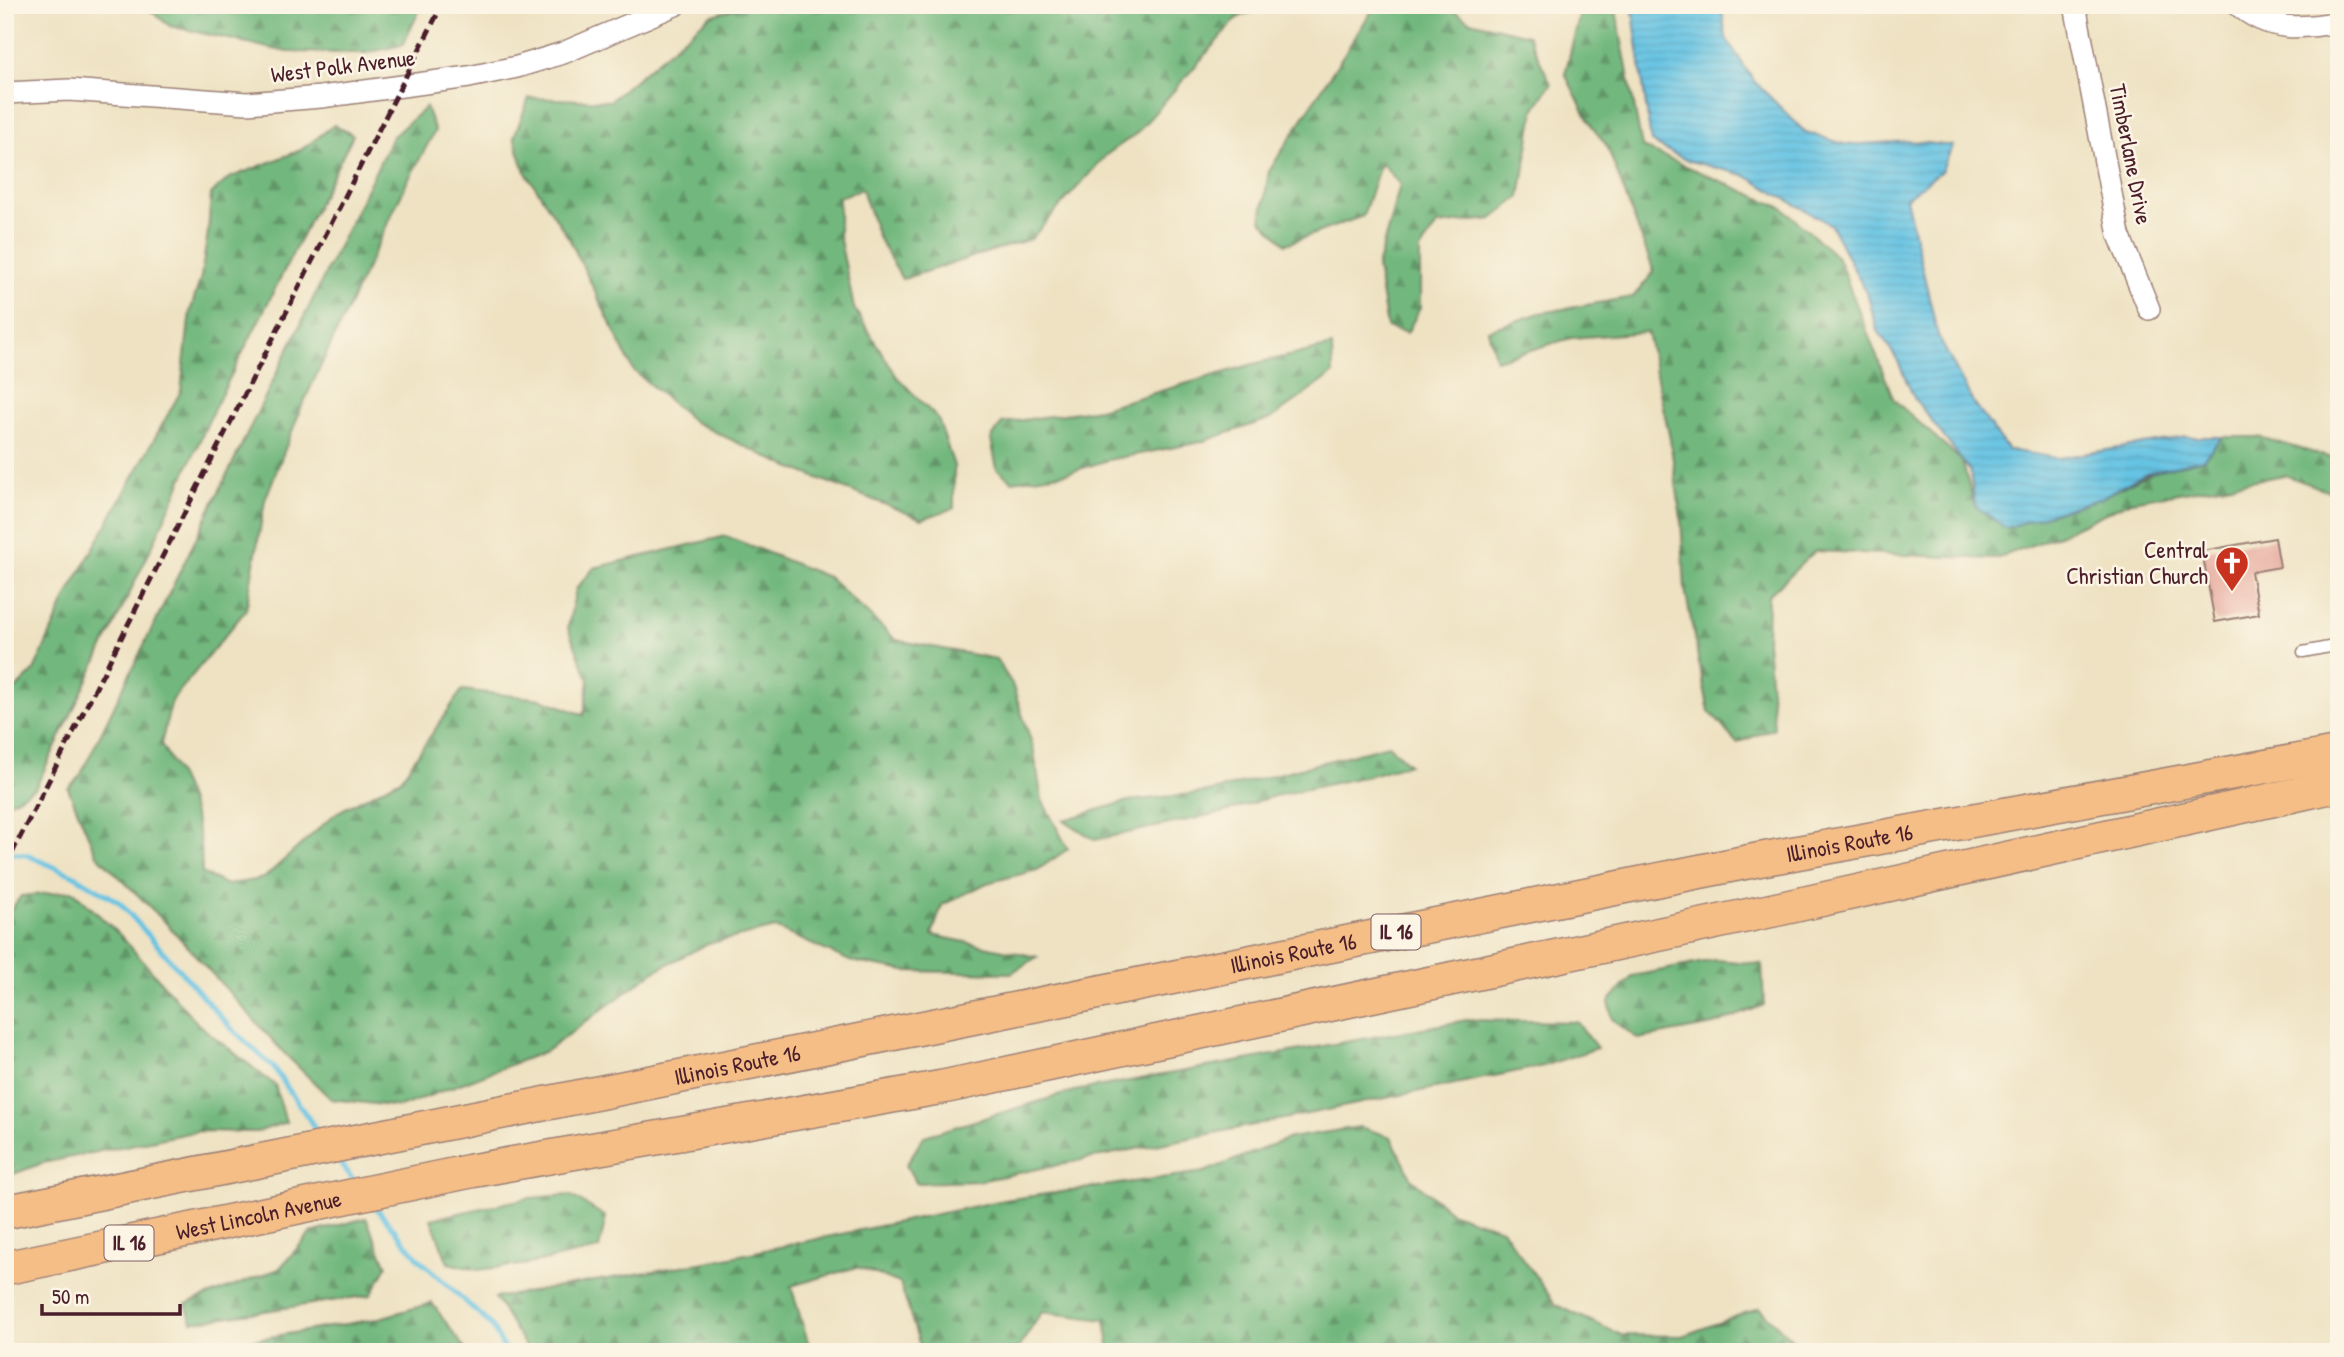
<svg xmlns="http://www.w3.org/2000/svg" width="2344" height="1357" font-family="'Patrick Hand',sans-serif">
	<defs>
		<pattern id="forest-firs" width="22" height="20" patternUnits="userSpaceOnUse" patternTransform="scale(1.75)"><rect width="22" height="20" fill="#72b87e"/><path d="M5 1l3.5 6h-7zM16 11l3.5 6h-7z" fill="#609567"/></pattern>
		<pattern id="water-rules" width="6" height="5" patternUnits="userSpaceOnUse" patternTransform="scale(1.75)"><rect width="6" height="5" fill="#65c3e3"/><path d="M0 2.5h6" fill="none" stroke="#59a7c3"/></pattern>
	</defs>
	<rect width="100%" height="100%" fill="#fcf5e5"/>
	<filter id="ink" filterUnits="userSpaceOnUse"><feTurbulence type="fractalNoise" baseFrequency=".0143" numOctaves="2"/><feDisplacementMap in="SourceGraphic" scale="14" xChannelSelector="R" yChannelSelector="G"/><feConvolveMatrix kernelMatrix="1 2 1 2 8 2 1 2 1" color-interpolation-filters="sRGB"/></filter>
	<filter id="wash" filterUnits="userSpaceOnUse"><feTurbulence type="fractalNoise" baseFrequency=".00686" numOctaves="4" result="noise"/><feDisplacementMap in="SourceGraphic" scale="28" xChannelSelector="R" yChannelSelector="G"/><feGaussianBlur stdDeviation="1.57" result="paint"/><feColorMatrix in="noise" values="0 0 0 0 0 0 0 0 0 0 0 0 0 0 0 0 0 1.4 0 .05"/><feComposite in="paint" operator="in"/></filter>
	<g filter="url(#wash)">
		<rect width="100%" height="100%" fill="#eee2c2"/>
		<path fill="url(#forest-firs)" stroke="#5e6c54" stroke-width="2" d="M143 5H422L403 45 365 53 287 52 170 26Z
			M746 5H1268L1237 18 1137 133 1106 155 1031 239 902 279 878 237 862 189 839 197V235L854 308 897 377 938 419 954 466V508L922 519 782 464 694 422 633 370 570 240 525 171 514 137 529 98 610 101 710 16Z
			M1368 5H1445L1470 21 1528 35 1551 84 1534 110 1520 197 1492 219 1437 225 1420 250V308L1407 333 1387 327 1377 267 1400 185 1381 162 1363 216 1286 244 1261 220 1269 171 1373 9Z
			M1582 5H1615L1642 147 1783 208 1838 258 1894 400 1962 461 1975 506 2006 528 2101 498 2152 472 2203 459 2222 437H2260L2339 460V495L2285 475 2131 501 2061 534 1995 559 1815 551 1768 596 1767 642 1774 728 1737 743 1709 711 1701 673 1685 589 1681 518 1670 439 1647 332 1571 338 1496 360 1488 330 1540 313 1633 297 1654 272 1607 146 1592 127 1565 74Z
			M426 107 435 131 406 184 302 406 265 500 246 610 172 700 161 744C187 787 202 822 202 873L227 885 264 878 336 813 401 779 462 690 542 699 584 715 589 681 568 628 576 589 594 568 726 536 828 577 896 640 996 659 1012 684 1033 747 1042 800 1068 849 1037 870 987 883 942 905 932 935 1037 957 1011 973 905 971 850 961 775 928 707 944 656 970 546 1051 400 1107 331 1099 286 1055 167 924 96 854 68 788 80 776 392 137Z
			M334 125 353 135 214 409 155 540 36 787 5 805V700L34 671 68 594 181 391 190 312 201 277 208 232 211 194 229 178 301 150Z
			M1332 346 1333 374 1272 418 1201 442 1108 460 1067 473 1012 481 997 469 991 439 1002 423 1099 409 1257 363Z
			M1388 745 1409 764 1367 776 1274 796 1225 812 1095 840 1064 820 1128 801 1209 792Z
			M73 891 119 934 198 1024 275 1085 286 1122 257 1132 198 1131 43 1163 5 1177V918L21 896Z
			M1715 960 1762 964 1764 1005 1713 1025 1638 1039 1612 1019 1609 1001 1633 976Z
			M1467 1020 1577 1022 1597 1048 1543 1066 979 1181 916 1183 906 1165 924 1136 1074 1091Z
			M1360 1127 1391 1137 1412 1179 1452 1213 1502 1229 1556 1305 1621 1335 1682 1336 1759 1308 1795 1342 1785 1352H1110L1105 1320 1042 1312 1016 1352H922L900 1283 857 1267 791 1286 811 1352H529L495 1298 712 1261 1004 1200 1204 1172 1290 1138Z
			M570 1195 606 1217 599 1249 529 1264 477 1270 448 1263 431 1219 529 1198Z
			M366 1218 387 1266 371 1295 192 1322 186 1304 279 1269 311 1233Z
			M432 1303 467 1352H181L376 1319Z"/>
		<path fill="url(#water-rules)" stroke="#587187" stroke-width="2" d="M1632 5H1721L1726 38 1754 81 1805 132 1847 145 1910 141 1953 146 1941 171 1906 198 1938 336 1973 402 2008 450 2058 458 2186 437H2222L2203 459 2146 473 2101 498 2006 528 1975 506 1970 471 1914 398 1897 359 1877 329 1868 296 1831 225 1744 175 1686 160 1651 142Z"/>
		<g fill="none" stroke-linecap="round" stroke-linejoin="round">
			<path stroke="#65c3e3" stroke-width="5" d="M5 852 27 855 75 876 119 902 230 1027 273 1067 322 1138
				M336 1158 356 1183
				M373 1204 420 1260 491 1325 506 1352"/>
		</g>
		<g id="blocks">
			<path fill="#e29b91" d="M2275 538 2280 567 2251 572 2259 614 2215 622 2202 551Z"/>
		</g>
	</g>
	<g filter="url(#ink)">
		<use href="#blocks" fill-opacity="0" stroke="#9c8076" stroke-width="2"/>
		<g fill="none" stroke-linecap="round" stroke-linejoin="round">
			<g stroke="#9c8076" stroke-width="13">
				<path id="service" d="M2303 652 2339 645"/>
			</g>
			<g stroke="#9c8076" stroke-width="24">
				<path id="minor" d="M2075 5 2119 235 2149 309
					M2238 5C2269 32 2301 29 2339 22
					M5 93 69 90 247 103 321 97 469 77 517 67 563 53 675 5"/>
			</g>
			<g stroke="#9c8076" stroke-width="36">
				<g id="primary">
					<path id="s1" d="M5 1212 1757 860 2339 753"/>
					<path id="s2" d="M5 1268 471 1171 943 1087 1783 908 2339 785"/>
				</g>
			</g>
			<use href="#service" stroke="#fff" stroke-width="10"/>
			<use href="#minor" stroke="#fff" stroke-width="21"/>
			<use href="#primary" stroke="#f6be87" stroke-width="33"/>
			<path stroke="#4a1f2b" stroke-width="5" stroke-dasharray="10 5" stroke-linecap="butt" d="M5 867 442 5"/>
		</g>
	</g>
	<defs>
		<g id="church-pin" transform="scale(1.75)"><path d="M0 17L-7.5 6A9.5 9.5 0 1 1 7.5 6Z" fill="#c8321e" stroke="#fcf5e5"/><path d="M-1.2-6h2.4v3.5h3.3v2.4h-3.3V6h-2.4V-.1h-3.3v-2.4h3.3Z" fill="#fff"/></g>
	</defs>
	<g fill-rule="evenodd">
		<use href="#church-pin" x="2232" y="563"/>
	</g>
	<g text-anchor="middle" stroke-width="5" stroke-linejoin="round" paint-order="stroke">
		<g fill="#fcf5e5" stroke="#7f5f63" stroke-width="2">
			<rect x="1371.5" y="914.5" width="49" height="35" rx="5"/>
			<rect x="104.5" y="1225.5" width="49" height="35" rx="5"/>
		</g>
		<g font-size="21" font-weight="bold" fill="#4a1f2b">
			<text x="1396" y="939">IL 16</text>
			<text x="129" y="1250">IL 16</text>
		</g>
		<g font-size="23" fill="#4a1f2b" stroke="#fcf5e5">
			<text transform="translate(343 66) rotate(-7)" y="8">West Polk Avenue</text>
			<text transform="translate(2131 154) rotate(79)" y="8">Timberlane Drive</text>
			<text dy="8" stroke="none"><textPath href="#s1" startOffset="1881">Illinois Route 16</textPath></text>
			<text dy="8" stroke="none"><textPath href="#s1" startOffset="1314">Illinois Route 16</textPath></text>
			<text dy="8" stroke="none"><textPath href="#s1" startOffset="747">Illinois Route 16</textPath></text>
			<text dy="8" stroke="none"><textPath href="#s2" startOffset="259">West Lincoln Avenue</textPath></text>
		</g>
		<g font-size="23" fill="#4a1f2b" stroke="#fcf5e5" text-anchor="end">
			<text x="2208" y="558">Central<tspan x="2208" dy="26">Christian Church</tspan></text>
		</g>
	</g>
	<rect width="2344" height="1357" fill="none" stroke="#fcf5e5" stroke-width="28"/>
	<path d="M42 1304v10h138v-10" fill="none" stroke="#4a1f2b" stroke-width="3.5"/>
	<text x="52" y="1304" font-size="21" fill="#4a1f2b" stroke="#fcf5e5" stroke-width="5" paint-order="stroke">50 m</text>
</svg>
